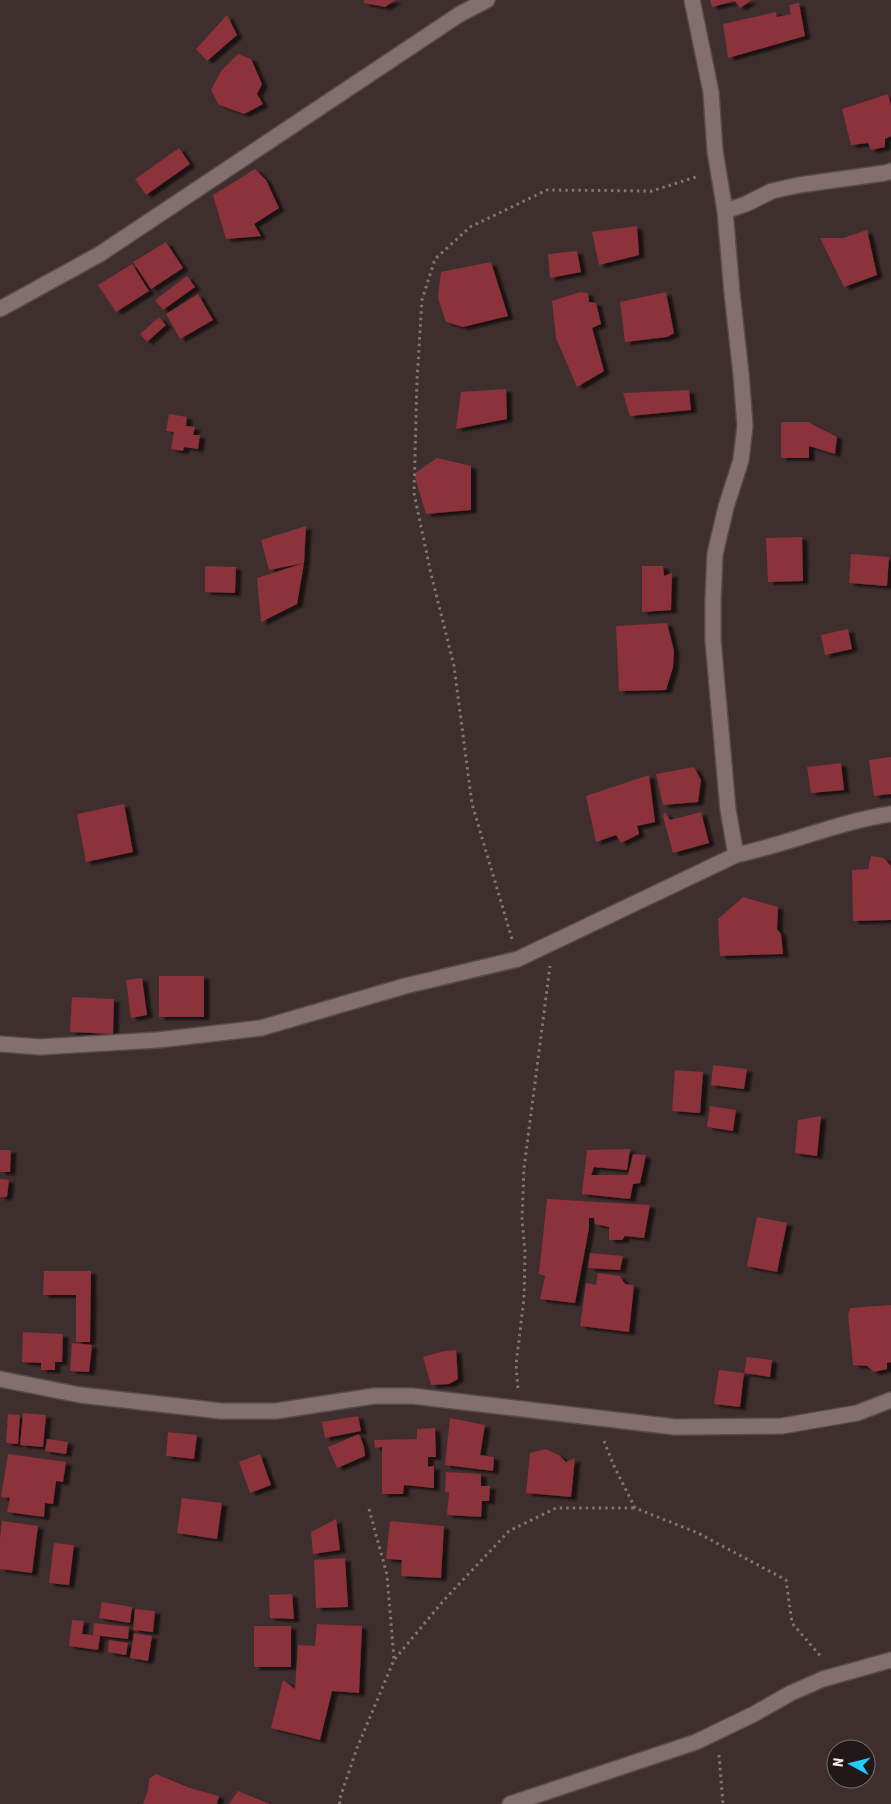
<svg xmlns="http://www.w3.org/2000/svg" width="891" height="1804" font-family="'Roboto Condensed',sans-serif">
	<defs>
		<filter id="shadow"><feDropShadow dx="5.5" dy="3" stdDeviation="1" flood-color="#0009"/></filter>
	</defs>
	<rect width="100%" height="100%" fill="#3f2e2e"/>
	<path fill="#8b303a" filter="url(#shadow)" d="M364 0H396L385 7 364 3Z
		M710 0H752L740 8 735 1 712 7Z
		M799 3 805 36 728 58 723 24 776 12 777 17 791 14 789 5Z
		M227 15 237 35 207 61 196 49Z
		M238 54 251 59 262 84 257 94 263 104 244 114 219 105 211 90 221 71Z
		M888 94 891 105V136L885 139V147L871 150 868 143 851 145 842 109Z
		M179 148 190 164 146 195 135 179Z
		M255 169 266 180 279 208 254 224 261 236 226 239 213 195Z
		M637 226 639 255 599 265 592 232Z
		M867 230 877 275 844 287 820 238H843Z
		M166 242 183 268 151 289 133 262Z
		M577 251 581 272 550 278 548 254Z
		M491 262 508 316 463 327 446 322 438 298 441 272Z
		M132 264 149 291 116 312 98 285Z
		M187 276 195 287 163 310 155 300Z
		M580 292 588 293 589 302 596 303 601 324 592 328 604 371 577 387 556 338 552 301Z
		M666 292 674 333 667 337 625 342 620 302Z
		M198 294 213 320 180 339 166 314Z
		M159 317 166 325 147 342 140 334Z
		M506 389 507 419 456 429 461 392Z
		M689 390 691 410 630 416 623 393Z
		M169 414 187 417 186 426 195 427 193 435H200L198 449 184 447 183 451 171 449 174 432 166 431Z
		M781 422H808L837 437 835 454 809 446V458H781Z
		M437 458 471 466V510L426 514 414 474Z
		M306 526 304 563 269 570 261 540Z
		M802 537 803 581 768 582 766 538Z
		M851 554 889 557 887 586 849 583Z
		M304 563 297 604 261 622 257 578Z
		M205 566 236 567 235 593 205 592Z
		M642 566H663L664 576 672 573 671 610 642 612Z
		M667 623 674 651 673 667 666 690 619 691 616 626Z
		M848 629 852 649 825 655 821 635Z
		M891 757V794L874 796 869 760Z
		M841 763 844 790 811 793 807 767Z
		M694 767 701 780 698 802 663 805 656 774Z
		M649 775 655 822 637 826 639 834 621 843 616 835 596 842 586 796Z
		M124 804 133 852 86 862 77 814Z
		M665 812 670 820 701 812 709 843 673 853 663 816Z
		M871 856 884 858 891 866V920L853 921 852 870 868 869Z
		M743 897 778 907 777 929 781 934 783 954 720 956 718 919Z
		M159 976H204V1017H159Z
		M142 978 147 1015 131 1018 126 980Z
		M72 997 114 999 113 1034 70 1032Z
		M713 1065 747 1069 744 1089 711 1085Z
		M675 1070 703 1072 700 1113 672 1111Z
		M710 1106 736 1110 733 1131 707 1127Z
		M821 1116 817 1156 795 1153 798 1120Z
		M630 1149 627 1170 594 1167 591 1175H628L633 1154 646 1155 640 1183 633 1184 630 1199 582 1194 587 1150Z
		M0 1150H11L10 1172H0Z
		M0 1179 9 1180 7 1197H0Z
		M547 1199 650 1205 644 1238 625 1236 622 1240H609V1227L595 1224 594 1218H589V1228L575 1303 540 1299 545 1276 539 1274Z
		M757 1217 787 1223 777 1272 747 1266Z
		M590 1253 623 1256 620 1270 588 1268Z
		M44 1271H91L90 1342H76V1295H43Z
		M598 1273 620 1276 625 1284 634 1285 629 1332 580 1326 586 1283 596 1285Z
		M891 1305V1362L887 1363V1369L874 1372 867 1366 853 1365 848 1315 850 1308Z
		M23 1332 63 1334 62 1362H55V1370H41V1363L22 1362Z
		M72 1343 92 1345 89 1372 70 1371Z
		M456 1350 458 1379 449 1384 431 1385 423 1357 444 1351Z
		M747 1357 772 1360 770 1377 744 1373Z
		M719 1370 744 1373 740 1407 714 1404Z
		M23 1413 46 1415 43 1447 20 1445Z
		M8 1414 20 1415 18 1444 6 1443Z
		M358 1416 361 1431 325 1438 322 1422Z
		M450 1418 485 1425 480 1455 494 1457 493 1471 445 1465Z
		M435 1428 436 1457H428V1467L434 1466V1488L404 1485 403 1494H382V1447L375 1448 374 1440 417 1439V1429Z
		M168 1432 197 1435 194 1459 166 1456Z
		M359 1434 364 1447 365 1456 337 1468 328 1447Z
		M47 1439 68 1442 66 1454 45 1451Z
		M546 1449 559 1455 566 1462 575 1458 571 1497 526 1493 530 1453Z
		M8 1454 66 1462 63 1482 56 1481 53 1504 45 1503 44 1517 7 1512 10 1498 1 1497Z
		M260 1454 271 1485 250 1493 239 1462Z
		M446 1472 481 1474V1486H490L489 1501H482L481 1517 447 1515 449 1492H445Z
		M182 1498 222 1503 217 1539 177 1533Z
		M336 1519 340 1550 313 1554 311 1532Z
		M2 1521 38 1526 32 1573 0 1569V1539Z
		M390 1521 444 1526 441 1578 401 1576 402 1560 386 1559Z
		M54 1543 74 1545 69 1585 49 1583Z
		M345 1558 348 1607 316 1608 314 1560Z
		M292 1594 294 1619 270 1618 269 1595Z
		M102 1602 132 1607 130 1623 99 1618Z
		M135 1609 155 1611 153 1632 133 1630Z
		M72 1620 84 1621 82 1634 100 1636 98 1650 69 1646Z
		M94 1623 129 1627 128 1639 93 1635Z
		M317 1624 362 1626 359 1693 332 1691 320 1740 271 1728 283 1680 295 1689 298 1645 315 1646Z
		M254 1626H291V1667H254Z
		M134 1633 152 1636 148 1661 130 1658Z
		M109 1640 128 1643 126 1655 108 1652Z
		M156 1774 190 1788 219 1796 217 1804H143L148 1791 149 1779Z
		M238 1791 270 1804H229Z"/>
	<g fill="none" stroke-linecap="round" stroke-linejoin="round">
		<g stroke="#584a4a" stroke-width="18">
			<path id="street" d="M692 0 711 92 715 151 725 211 732 293 741 374 745 426 741 460 726 507 715 554 713 600V640L728 810 736 855
				M725 211 746 204 772 191 799 185 885 173 891 171
				M0 309 100 254 460 14 487 0
				M0 1044 40 1047 158 1040 261 1028 405 986 518 959 736 855C788 844 838 822 891 814
				M0 1379 80 1395 221 1411H276L374 1396H412L675 1427 782 1426 857 1413 891 1400
				M510 1804 696 1742 754 1714 791 1693 823 1679 891 1660"/>
		</g>
		<path stroke="#837474" stroke-width="3" stroke-dasharray="2.5 4" stroke-linecap="butt" d="M512 939 472 804 454 666 431 574 414 493 417 380 422 300 435 259 470 227 547 190 652 191 699 176
			M518 1388 516 1365 524 1298 525 1252 522 1219 524 1168 550 966
			M604 1441 614 1466 635 1508 698 1533 786 1580 792 1623 822 1658
			M369 1509 387 1575 394 1659
			M719 1755 723 1804
			M340 1804 339 1801 357 1748 394 1660 444 1600 509 1531 556 1508H635"/>
		<use href="#street" stroke="#846f70" stroke-width="15"/>
	</g>
	<g transform="translate(851 1764) rotate(277)"><circle r="24" fill="#201818" stroke="#776e6e"/>
	<path d="M0-4L9 19L0 12L-9 19Z" fill="#26c9fe"/>
	<text y="-8" font-size="14" font-weight="bold" text-anchor="middle" fill="#faeeee">N</text>
	</g>
</svg>
